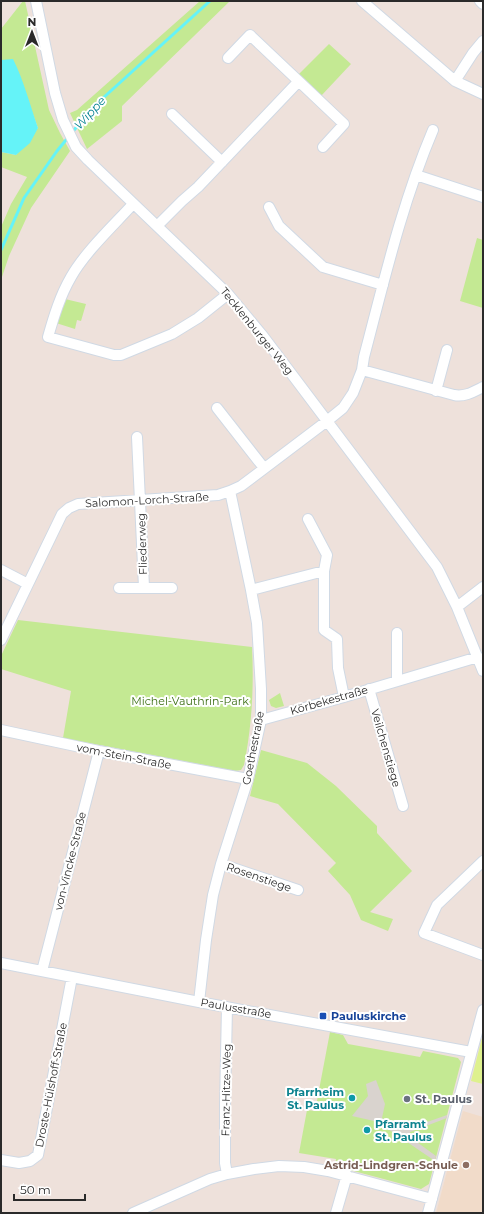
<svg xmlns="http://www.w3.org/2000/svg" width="484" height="1214" font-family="Montserrat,sans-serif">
	<rect width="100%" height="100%" fill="#eee1db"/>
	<path fill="#f1dbc9" d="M463 1111 483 1117V1213H436Z"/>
	<path fill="#c4e993" d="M23 1H25L49 110 60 133 70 151 31 208 9 256 1 280V227L11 204 27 177 1 167V152L16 155 38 128 28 101 1 60V29Z
		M200 1H230L122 106V121L87 149 70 113 77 110Z
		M329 44 351 64 321 96 298 75Z
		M477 238 483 240V308L460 301Z
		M65 299 86 304 81 321 77 320 75 329 56 323Z
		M18 620 252 647C254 687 252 726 244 765L241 770 235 771 63 738 71 691 1 669V656Z
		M280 693 284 706 276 708 271 706 269 700Z
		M261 750 307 763 336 786 377 826V833L412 871 370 912 393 919 388 931 361 920 350 895 328 871 336 863 278 804 250 796Z
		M330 1032 343 1035 348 1044 420 1057 423 1051 458 1058 461 1062 460 1066 429 1184 421 1189 335 1166 336 1159 299 1153 307 1110 315 1111Z"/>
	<path fill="#def18e" d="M483 1034V1084L471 1081Z"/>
	<path fill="#d9d3ce" d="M376 1080 385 1104 382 1118 390 1123 410 1128 447 1115V1118L410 1132V1137L436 1156 435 1161 385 1127 374 1121 352 1116 368 1096 366 1084Z"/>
	<path fill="#65f3f8" d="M13 59C24 81 30 105 38 128L30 143 16 155 1 152V60Z"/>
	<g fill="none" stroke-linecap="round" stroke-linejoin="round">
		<path stroke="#65f3f8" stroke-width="3" d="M1 250 24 198 57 151 92 108 210 1"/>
		<g stroke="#d0d9e4" stroke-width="12">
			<path id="minor" d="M36 1 55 93 63 120 76 147 88 160 228 294 263 336 437 567 457 607 483 671
				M362 1 455 81 483 94
				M480 1 483 4
				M228 58 250 35 344 124 323 147
				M455 81 473 53 483 41
				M172 114 222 162
				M416 175 483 197
				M133 204C114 225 85 252 71 277 60 296 54 316 48 337L114 355H121L172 334 198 318 228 294
				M269 207 279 226 323 267 383 285
				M157 226 182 201 198 187 298 82
				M362 370 454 395C465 397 473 392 483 387
				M436 391 447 350
				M217 408 264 468
				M137 437 144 587
				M308 519 327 555 324 571V630L337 639 338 668 344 697
				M1 570 28 584
				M119 588H172
				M251 590 324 571
				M457 607 483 587
				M1 640 62 514 69 508 78 504 218 495 230 491 241 486 327 421 343 408 353 393 362 370 364 357C384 281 402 203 433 130
				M397 681V633
				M369 689 403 806
				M261 720 344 697 478 657
				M1 730 99 751 248 779
				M483 861 437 905 424 933 483 955
				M221 864 298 890
				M1 963 199 1002 471 1052
				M42 971 99 751
				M199 1002 206 940 213 895 221 864 248 779 261 720V689L257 623 251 590 230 491
				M1 1160 19 1163 30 1161 38 1155 72 977
				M227 1174 225 1163V1105L227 1007
				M133 1213 210 1179 227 1174 254 1169 279 1166 304 1167 328 1171 432 1199
				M336 1213 347 1175
				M428 1213 483 1010"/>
		</g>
		<use href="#minor" stroke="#fff" stroke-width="10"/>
	</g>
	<rect fill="#1a4fb4" stroke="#fff" stroke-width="1.5" x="319" y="1012" width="8" height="8" rx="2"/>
	<g fill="#0f9aa8" stroke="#fff" stroke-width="1.5">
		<circle cx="352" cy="1098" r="4"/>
		<circle cx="367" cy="1130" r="4"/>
	</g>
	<circle fill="#6b7280" stroke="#fff" stroke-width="1.5" cx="407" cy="1099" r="4"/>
	<circle fill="#8d6e63" stroke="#fff" stroke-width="1.5" cx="466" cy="1165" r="4"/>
	<g text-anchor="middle" stroke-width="4" stroke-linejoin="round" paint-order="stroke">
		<g font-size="11" fill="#2a2a2a" stroke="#fff">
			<text transform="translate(257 331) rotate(51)" y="4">Tecklenburger Weg</text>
			<text transform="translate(147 500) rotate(-3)" y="4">Salomon-Lorch-Straße</text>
			<text transform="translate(142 544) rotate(-92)" y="4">Fliederweg</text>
			<text transform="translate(329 700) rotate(-16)" y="4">Körbekestraße</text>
			<text transform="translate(253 748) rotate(-79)" y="4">Goethestraße</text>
			<text transform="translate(386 748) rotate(74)" y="4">Veilchenstiege</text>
			<text transform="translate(124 756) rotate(11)" y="4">vom-Stein-Straße</text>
			<text transform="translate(70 861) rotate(-76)" y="4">von-Vincke-Straße</text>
			<text transform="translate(259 877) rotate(19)" y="4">Rosenstiege</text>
			<text transform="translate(236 1008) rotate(10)" y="4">Paulusstraße</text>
			<text transform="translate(51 1085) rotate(-79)" y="4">Droste-Hülshoff-Straße</text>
			<text transform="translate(226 1090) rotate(-89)" y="4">Franz-Hitze-Weg</text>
		</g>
		<g font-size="11" fill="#3b6e14" stroke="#fff">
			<text x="190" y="705">Michel-Vauthrin-Park</text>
		</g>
		<g font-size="11" font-weight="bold" fill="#164399" stroke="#fff" text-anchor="start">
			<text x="331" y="1020">Pauluskirche</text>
		</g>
		<g font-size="11" font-weight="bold" fill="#0d838f" stroke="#fff" text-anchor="end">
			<text x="344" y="1096">Pfarrheim<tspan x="344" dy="13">St. Paulus</tspan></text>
			<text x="375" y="1128" text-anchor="start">Pfarramt<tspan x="375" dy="13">St. Paulus</tspan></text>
		</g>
		<g font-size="11" font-weight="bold" fill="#5b616d" stroke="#fff" text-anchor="start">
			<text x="415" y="1103">St. Paulus</text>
		</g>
		<g font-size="11" font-weight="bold" fill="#785e54" stroke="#fff" text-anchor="end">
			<text x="458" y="1169">Astrid-Lindgren-Schule</text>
		</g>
		<g font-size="12" font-style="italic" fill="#048090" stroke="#fff">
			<text transform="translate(90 113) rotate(-47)" y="4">Wippe</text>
		</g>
	</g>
	<rect width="484" height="1214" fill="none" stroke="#2a2a2a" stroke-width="4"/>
	<g transform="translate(32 32)" stroke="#ffffff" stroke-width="3" paint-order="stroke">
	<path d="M0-3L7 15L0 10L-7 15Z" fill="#2a2a2a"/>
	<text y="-6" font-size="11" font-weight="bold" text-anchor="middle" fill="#2a2a2a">N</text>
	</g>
	<path d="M14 1194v6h71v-6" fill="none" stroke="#2a2a2a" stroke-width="2"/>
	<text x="20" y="1194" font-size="12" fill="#2a2a2a" stroke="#ffffff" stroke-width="3" paint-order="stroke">50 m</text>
</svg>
